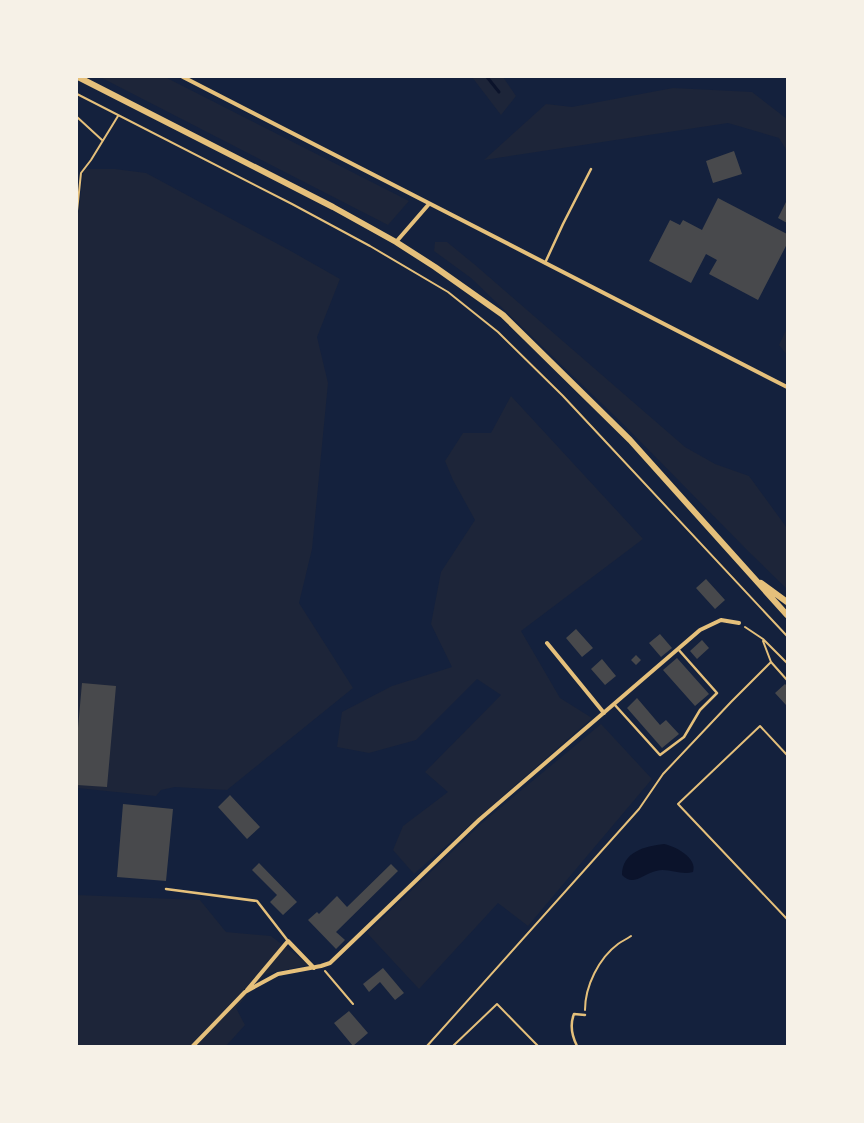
<svg xmlns="http://www.w3.org/2000/svg" width="864" height="1123" font-family="Karla,sans-serif">
	<rect width="100%" height="100%" fill="#14213d"/>
	<path fill="#1d2539" d="M100 77H165L409 201 388 225Z
		M472 77H503L516 96 501 115Z
		M673 88 752 92 787 119V151L779 138 728 123 484 160 546 104 572 107Z
		M85 169H115L146 173 289 250 340 279 317 337 328 383 312 549 299 603 353 688 227 790 175 787 161 790 156 796 77 788V216L79 210 83 173Z
		M435 242H447L474 264 685 447 715 464 749 476 787 528V589L749 552 623 424 471 278 434 251Z
		M787 328V355L779 345Z
		M511 396 643 539 521 631 560 698 592 718 414 874 393 850 403 826 448 792 425 772 501 695 477 679 416 740 369 753 337 747 342 712 392 686 452 667 431 624 441 572 475 520 453 480 445 461 463 433H491Z
		M601 724 652 779 528 926 498 903 419 989 367 933 482 823Z
		M77 895 200 900 226 932 271 936 309 965 265 974 236 1008 245 1025 226 1046H77Z"/>
	<path fill="#0b132b" d="M664 844C675 846 698 858 693 872 680 876 668 867 656 871 643 874 633 887 622 875 622 852 645 846 664 844Z"/>
	<g fill="none" stroke-linecap="round" stroke-linejoin="round">
		<path stroke="#0b132b" stroke-width="3" d="M487 77 499 92"/>
	</g>
	<path fill="#48494c" d="M734 151 742 174 713 183 706 161Z
		M718 198 787 234V244L758 300 709 274 717 260 706 254 691 283 649 261 670 220 680 225 683 220 702 230Z
		M787 200V223L778 218Z
		M706 579 725 600 715 609 696 588Z
		M576 629 593 648 582 657 566 638Z
		M660 634 672 648 661 657 649 643Z
		M702 640 709 648 697 659 690 651Z
		M636 655 641 660 636 665 631 660Z
		M677 658 709 694 695 706 663 670Z
		M602 659 616 676 605 685 591 669Z
		M82 683 116 686 107 787 77 785V739Z
		M785 684 787 686V704L786 705 775 693Z
		M637 698 660 725 666 720 679 734 662 748 627 708Z
		M230 795 260 827 247 839 218 807Z
		M123 804 173 809 166 881 117 877Z
		M259 863 297 902 283 915 270 902 277 895 252 870Z
		M391 864 398 871 336 932 345 940 336 949 308 920 317 912 319 914 337 896 347 907Z
		M383 968 404 993 395 1000 380 982 369 992 363 984Z
		M349 1011 368 1033 353 1046 334 1023Z"/>
	<g fill="none" stroke-linecap="round" stroke-linejoin="round">
		<path stroke="#e5c07b" stroke-width="2" d="M77 94 292 204 370 246 448 292 498 332 563 396 787 636
			M77 117 102 140
			M77 211 81 173 91 160 118 116
			M745 627 763 639 787 663
			M763 641 771 662 787 680
			M787 755 760 726 678 804 787 919
			M325 971 353 1004
			M585 1010C585 986 599 958 618 944 622 941 627 939 631 936
			M427 1046 639 809 663 774 731 702 771 662
			M453 1046 497 1004 538 1046"/>
		<path stroke="#e5c07b" stroke-width="2.5" d="M545 263 563 224 591 169
			M614 704 660 755 684 737 700 710 717 693 678 649
			M166 889 257 901 288 941
			M577 1046C572 1036 570 1024 574 1014L585 1015"/>
		<path stroke="#e5c07b" stroke-width="4" d="M183 77 787 387
			M396 242 429 204
			M547 643 604 713
			M247 990 288 941 314 968
			M193 1046 245 992 278 974 321 966 330 963 479 820 700 630 721 620 739 623"/>
		<path stroke="#e5c07b" stroke-width="6" d="M78 77 333 207 396 242 435 267 503 315 630 440 787 615
			M761 583 787 602"/>
	</g>
	<rect width="864" height="1123" fill="none" stroke="#f6f1e7" stroke-width="156"/>
</svg>
